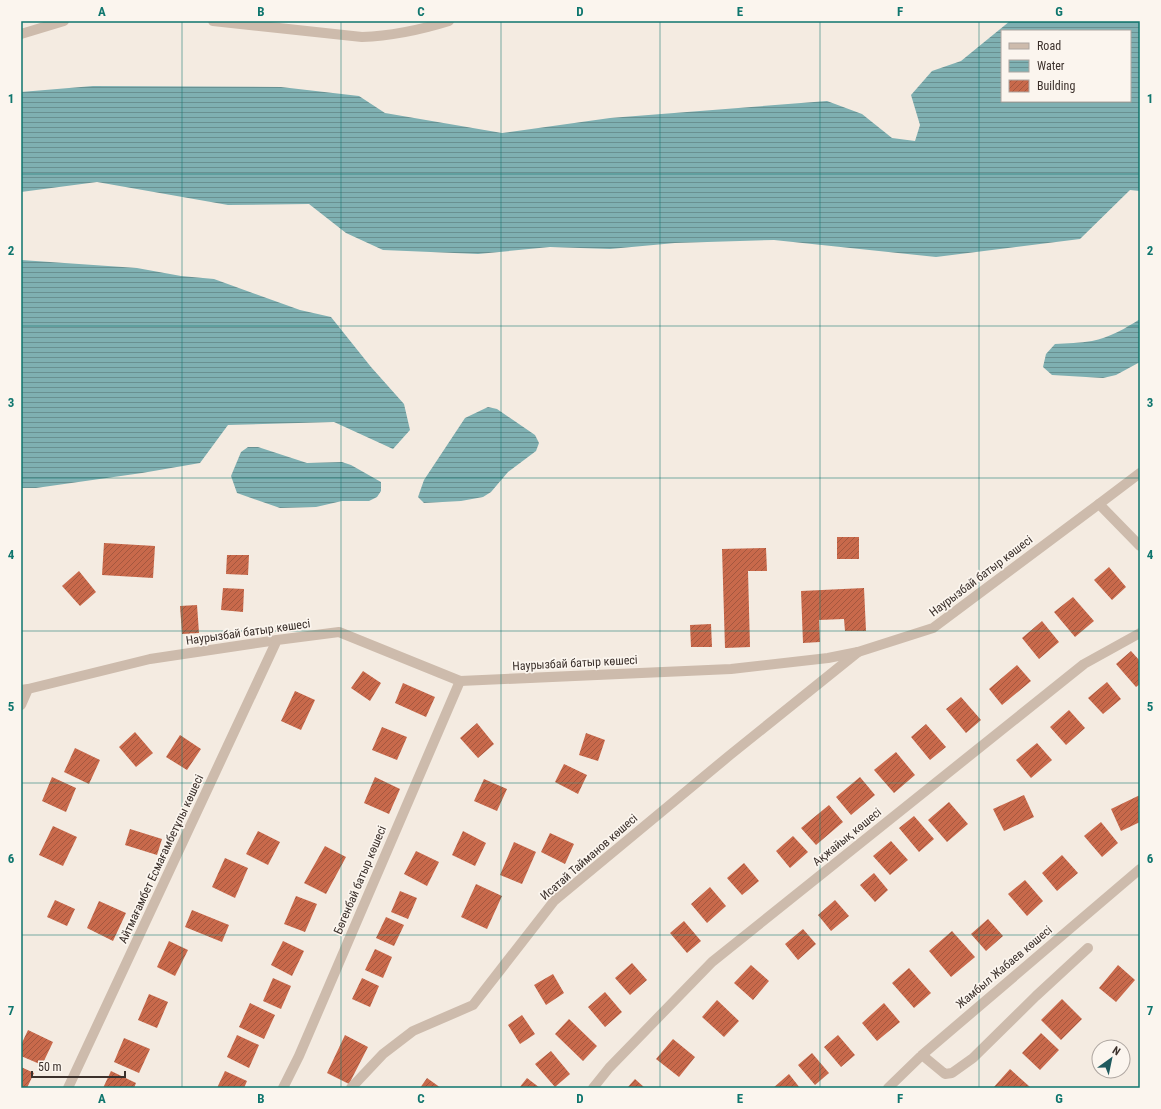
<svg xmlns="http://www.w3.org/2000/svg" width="1161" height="1109" font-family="'Roboto Condensed',sans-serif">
	<defs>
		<pattern id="water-rules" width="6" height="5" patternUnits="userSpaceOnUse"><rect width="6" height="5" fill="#7fb0b2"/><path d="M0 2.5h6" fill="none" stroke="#699091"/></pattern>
		<pattern id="building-hatch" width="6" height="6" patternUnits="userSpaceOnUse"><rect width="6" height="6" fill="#c8694b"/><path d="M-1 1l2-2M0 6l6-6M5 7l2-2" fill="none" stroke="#a4573f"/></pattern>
	</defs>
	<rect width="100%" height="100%" fill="#f4ebe1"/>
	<path fill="url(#water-rules)" fill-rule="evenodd" d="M1010 21H1140V191L1130 190 1080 239 936 257 774 240 675 243 610 249 550 247 478 254 383 250 346 233 309 204 228 205 97 182 21 192V92L93 86 281 87 359 96 385 113 502 133 610 118 827 101 862 114 892 138 915 141 920 125 911 95 932 71 961 61ZM1002 31H1130V101H1002Z
		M21 260 137 268 181 276 214 279 300 310 331 317 371 367 404 404 410 430 393 449 334 422 228 425 200 463 142 473 36 488H21Z
		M1140 319V362L1116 375 1103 378 1052 375 1043 367 1046 354 1055 344C1067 343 1080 343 1092 341 1109 338 1126 328 1140 319Z
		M488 407 497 409 535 435 539 443 536 451 508 472 491 492 483 497 461 501 424 503 418 497 424 480 465 418Z
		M248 447H258L307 463 342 462 351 465 381 482V491L377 497 369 501H342L316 507 280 508 237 493 231 476 241 452Z"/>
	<path fill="url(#building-hatch)" d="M837 537H859V559H837Z
		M104 543 155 546 153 578 102 575Z
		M766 548 767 571H748L750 647 725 648 722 549Z
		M227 555H249L248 575 226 574Z
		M1109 567 1126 587 1112 600 1094 580Z
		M79 571 96 592 80 606 62 586Z
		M223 588 244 589 243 612 221 610Z
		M864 588 866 631H845L844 619 819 620 820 642 803 643 801 591Z
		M1073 597 1094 621 1075 637 1054 612Z
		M197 605 199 633 182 634 180 606Z
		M1042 621 1059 642 1039 659 1022 638Z
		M711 624 712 647H691L690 625Z
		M1131 651 1140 661V684L1136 687 1116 664Z
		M1017 665 1031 681 1002 705 989 689Z
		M363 671 381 683 370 701 351 688Z
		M1107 682 1121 699 1103 714 1088 698Z
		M403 683 435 697 426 717 395 703Z
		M295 691 315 700 301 730 281 721Z
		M961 697 981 720 966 733 946 709Z
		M1069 710 1085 728 1066 745 1050 727Z
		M477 723 494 744 478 758 460 738Z
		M926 724 946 747 930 760 911 737Z
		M382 727 407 737 397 760 372 750Z
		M135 732 153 753 136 767 119 747Z
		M586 733 605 740 598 761 579 755Z
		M180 735 201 749 187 770 166 757Z
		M1037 743 1052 760 1031 778 1016 760Z
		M75 748 100 760 89 784 64 772Z
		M896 752 915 775 894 793 874 770Z
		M564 764 587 775 578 794 555 782Z
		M52 777 76 788 66 812 42 801Z
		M375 777 400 789 389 814 364 803Z
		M860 777 875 795 851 815 836 797Z
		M484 779 507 789 497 811 474 801Z
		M1024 795 1034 817 1004 831 993 809Z
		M1140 795V822L1121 831 1111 809Z
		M949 802 968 824 947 842 928 820Z
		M829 805 843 822 816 845 801 828Z
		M914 816 934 839 919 852 899 828Z
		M1101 822 1118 843 1102 857 1084 836Z
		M53 826 77 837 63 866 39 855Z
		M130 829 162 839 157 855 125 845Z
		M258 831 280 842 268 865 246 854Z
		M463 831 486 843 475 866 452 855Z
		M550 833 574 844 565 864 541 852Z
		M793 836 808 852 790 868 776 851Z
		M891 841 908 860 890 875 873 856Z
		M514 842 536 852 522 884 500 875Z
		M325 846 346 857 326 894 304 883Z
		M416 851 439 862 427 886 404 874Z
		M1062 855 1078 873 1057 891 1042 873Z
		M225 858 248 868 235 898 212 887Z
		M744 863 759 881 742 895 727 878Z
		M874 873 888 890 875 902 860 885Z
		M1025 880 1043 901 1027 916 1008 894Z
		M476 884 502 896 487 929 461 917Z
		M710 887 726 906 707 923 691 904Z
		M400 891 417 898 408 919 391 912Z
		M296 896 317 904 305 932 284 924Z
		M55 900 75 909 67 926 47 917Z
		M835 900 849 916 831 931 818 915Z
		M99 901 126 913 113 941 87 928Z
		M192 910 229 925 222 942 185 927Z
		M386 917 404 925 394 946 376 938Z
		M988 919 1003 936 986 951 971 934Z
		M684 921 701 941 687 953 670 933Z
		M803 929 816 944 798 960 785 944Z
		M952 931 975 957 951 977 929 951Z
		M169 941 188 950 175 976 157 967Z
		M283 941 304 951 292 976 271 965Z
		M375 949 392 957 383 978 365 970Z
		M632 963 647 980 630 995 615 978Z
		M751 965 769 981 753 1000 734 983Z
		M1118 965 1135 980 1116 1002 1099 988Z
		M909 968 931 993 914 1008 892 983Z
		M553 974 564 993 546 1005 534 985Z
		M273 978 291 986 281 1009 263 1001Z
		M362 978 379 986 370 1007 352 999Z
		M605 992 622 1012 605 1027 588 1007Z
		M149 994 168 1002 157 1028 138 1020Z
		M1062 999 1082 1019 1061 1040 1041 1020Z
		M717 1000 739 1021 724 1037 702 1017Z
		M250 1003 275 1015 264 1039 239 1027Z
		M884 1003 900 1022 877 1041 862 1023Z
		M522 1015 535 1034 520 1044 508 1025Z
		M569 1019 597 1046 583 1061 555 1034Z
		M28 1030 53 1042 42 1065 21 1056V1045Z
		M1041 1033 1059 1050 1040 1070 1022 1053Z
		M237 1035 259 1045 249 1068 227 1057Z
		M345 1035 368 1047 349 1084 327 1073Z
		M838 1035 855 1055 841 1067 824 1047Z
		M124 1038 150 1049 139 1073 114 1062Z
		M673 1039 695 1057 679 1077 656 1059Z
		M551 1051 570 1074 555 1087 535 1064Z
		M812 1053 829 1073 815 1085 798 1065Z
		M21 1067 34 1073 27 1088H21Z
		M1010 1069 1030 1087 1029 1088H993Z
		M111 1071 136 1083 134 1088H103Z
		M225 1071 247 1081 244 1088H217Z
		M789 1074 800 1088H773Z
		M427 1078 441 1088H420Z
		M527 1078 540 1088H519Z
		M635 1079 645 1088H627Z"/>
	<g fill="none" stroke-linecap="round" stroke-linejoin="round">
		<path stroke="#cdbbac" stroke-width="10" d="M213 21 362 37C392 36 420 30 449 21
			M21 34 64 21
			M1099 504 1140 473
			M21 690 28 689 150 659 277 640
			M21 705 28 689
			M922 1055 945 1074 952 1073 973 1058 1036 996 1088 948
			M283 1088 299 1056 460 681
			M351 1088 383 1054 413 1031 473 1005 554 901 730 755 858 652
			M593 1088 609 1068 712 962 1084 664 1140 633
			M888 1088 922 1055 1140 869"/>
		<path stroke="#cdbbac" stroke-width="10" d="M68 1088 277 640 339 632 460 681 731 669 828 658 858 652 933 628 1099 504 1140 546"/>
	</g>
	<path fill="none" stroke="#0f766e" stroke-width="1" stroke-opacity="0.55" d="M182 21V1088M341 21V1088M501 21V1088M660 21V1088M820 21V1088M979 21V1088M21 174H1140M21 326H1140M21 478H1140M21 631H1140M21 783H1140M21 935H1140"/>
	<g text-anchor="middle" stroke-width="3.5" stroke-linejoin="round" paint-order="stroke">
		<g font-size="12" fill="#3b302b" stroke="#fbf5ee">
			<text transform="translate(981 576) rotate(-37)" y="4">Наурызбай батыр көшесі</text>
			<text transform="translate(248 632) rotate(-8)" y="4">Наурызбай батыр көшесі</text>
			<text transform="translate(575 663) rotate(-3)" y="4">Наурызбай батыр көшесі</text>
			<text transform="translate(847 837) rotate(-39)" y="4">Ақжайық көшесі</text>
			<text transform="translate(589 857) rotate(-41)" y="4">Исатай Тайманов көшесі</text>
			<text transform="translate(161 859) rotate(-65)" y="4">Айтмағамбет Есмағамбетұлы көшесі</text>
			<text transform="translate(360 880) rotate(-67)" y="4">Бөгенбай батыр көшесі</text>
			<text transform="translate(1004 967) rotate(-40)" y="4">Жамбыл Жабаев көшесі</text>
		</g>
	</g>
	<rect width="1161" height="1109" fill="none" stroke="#fbf5ee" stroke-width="44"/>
	<rect x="1001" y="30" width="130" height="72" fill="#fbf5ee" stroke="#aea6a0"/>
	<rect x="1009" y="43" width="20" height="6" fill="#cdbbac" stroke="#aea6a0"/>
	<text x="1037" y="50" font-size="12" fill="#3b302b">Road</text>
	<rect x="1009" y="60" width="20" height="12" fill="url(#water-rules)" stroke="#aea6a0"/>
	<text x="1037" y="70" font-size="12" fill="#3b302b">Water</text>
	<rect x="1009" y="80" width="20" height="12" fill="url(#building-hatch)" stroke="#aea6a0"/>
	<text x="1037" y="90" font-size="12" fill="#3b302b">Building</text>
	<g transform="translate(1111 1059) rotate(33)"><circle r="19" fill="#fbf5ee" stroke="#aea6a0"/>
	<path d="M0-3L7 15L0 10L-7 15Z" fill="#1f5a5e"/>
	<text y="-6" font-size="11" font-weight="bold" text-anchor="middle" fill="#3b302b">N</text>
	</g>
	<path d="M32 1071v6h93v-6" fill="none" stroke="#3b302b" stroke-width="2"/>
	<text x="38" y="1071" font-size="12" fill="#3b302b" stroke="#fbf5ee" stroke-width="3" paint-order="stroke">50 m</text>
	<rect x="22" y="22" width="1117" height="1065" fill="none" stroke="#0f766e" stroke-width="1.5"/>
	<g font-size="13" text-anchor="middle" font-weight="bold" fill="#0f766e">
		<text x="102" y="16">A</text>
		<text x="261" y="16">B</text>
		<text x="421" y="16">C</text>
		<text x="580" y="16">D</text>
		<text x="740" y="16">E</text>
		<text x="900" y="16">F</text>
		<text x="1059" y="16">G</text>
		<text x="11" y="103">1</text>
		<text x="1150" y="103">1</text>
		<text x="11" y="255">2</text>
		<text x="1150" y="255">2</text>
		<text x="11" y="407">3</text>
		<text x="1150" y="407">3</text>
		<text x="11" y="559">4</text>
		<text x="1150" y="559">4</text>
		<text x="11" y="711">5</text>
		<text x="1150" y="711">5</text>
		<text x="11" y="863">6</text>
		<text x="1150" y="863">6</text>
		<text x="11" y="1015">7</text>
		<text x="1150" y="1015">7</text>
		<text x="102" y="1103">A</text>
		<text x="261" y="1103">B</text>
		<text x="421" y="1103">C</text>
		<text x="580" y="1103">D</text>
		<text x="740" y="1103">E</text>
		<text x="900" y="1103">F</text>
		<text x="1059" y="1103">G</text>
	</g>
</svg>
